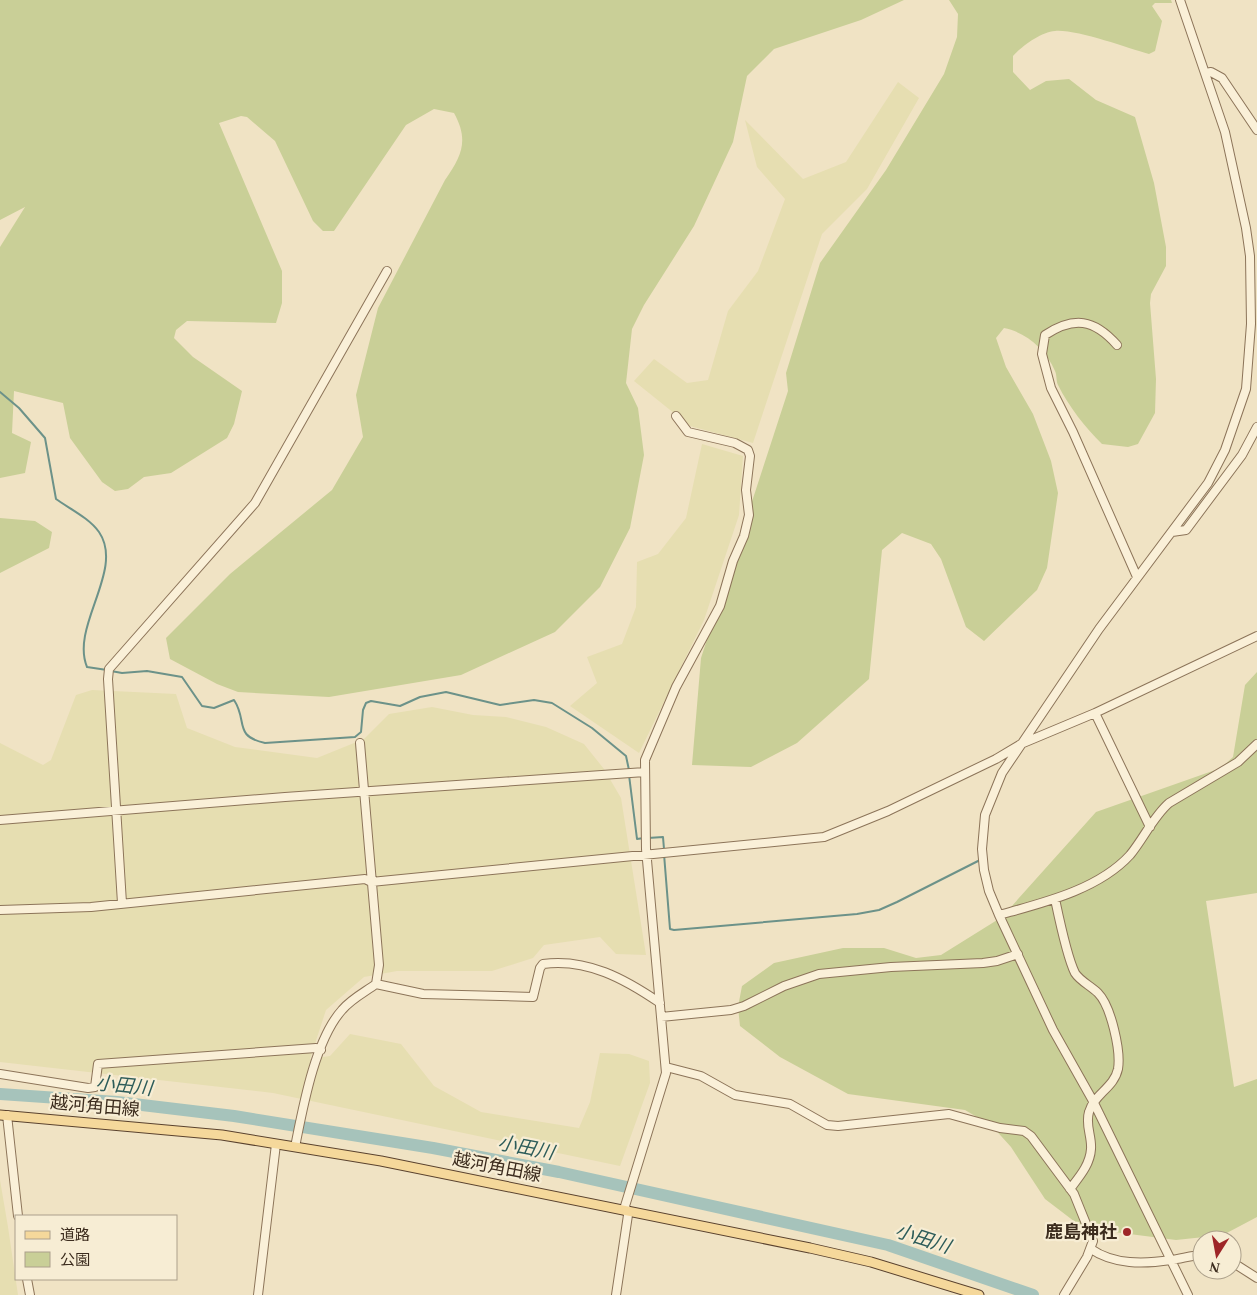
<svg xmlns="http://www.w3.org/2000/svg" width="1257" height="1295" font-family="'Times New Roman','Noto Sans JP',serif">
	<rect width="100%" height="100%" fill="#f0e3c4"/>
	<path fill="#e6deb1" d="M898 82 919 98 867 189 822 234 753 443 690 426 634 381 654 359 687 383 708 380 728 311 758 271 785 199 757 167 745 120 803 179 846 162Z
		M702 444 743 456 739 515 704 620 639 753 570 706 597 683 587 657 622 644 636 607 637 562 658 554 686 518Z
		M92 690 176 694 187 728 235 747 317 758 364 739 389 714 432 707 473 715 506 717 546 727 584 744 604 769 621 798 646 955 616 954 600 937 544 945 533 958 492 971H397L364 977 326 1010 310 1059 330 1056 350 1034 401 1044 434 1086 481 1112 579 1128 590 1102 600 1053 629 1054 649 1061 650 1083 620 1166 273 1093 0 1062V743L43 765 51 760 76 695Z
		M0 1180 8 1227 18 1295H0Z"/>
	<path fill="#c9cf97" d="M0 0H904L861 20 774 49 747 76 733 142 694 226 644 305 632 329 626 383 638 408 644 455 630 528 600 587 555 632 461 675 329 697 238 692 217 684 170 659 166 638 230 574 332 490 363 437 356 395 378 308 445 180C462 156 469 140 454 113L434 109 406 125 334 231H323L313 221 275 141 247 117 241 116 219 123 282 271V303L276 323 187 321 176 330 174 338 193 357 242 391 234 424 227 438 171 473 144 477 128 489 115 491 102 482 70 438 63 403 14 391 12 433 31 442 25 473 0 478V247L25 207 0 220Z
		M949 0H1171L1172 3H1155L1152 6 1162 21 1155 51 1149 54C1127 48 1076 29 1055 31 1041 32 1022 46 1013 56V72L1030 90 1046 81 1069 79 1096 100 1135 117 1154 183 1166 247V266L1151 294 1150 303 1156 379 1155 413 1138 444 1128 447 1102 444C1085 427 1069 407 1058 385 1056 381 1057 375 1055 371 1046 349 1025 332 1004 328L996 338 1006 367 1033 414 1051 461 1058 493 1047 568 1037 590 984 641 966 627 941 559 931 544 902 533 882 550 869 679 797 743 751 767 692 765 701 658 788 391 786 373 820 263 886 170 944 74 957 37 958 14Z
		M0 518 35 521 52 532 49 548 0 573Z
		M1257 672V893L1206 901 1234 1087 1257 1079V1217L1223 1235 1176 1240 1083 1228 1045 1199 1011 1147 992 1126 965 1110 848 1094 780 1057 740 1026 738 1007 742 986 774 963 843 948H884L916 958 941 955 1002 917 1096 812 1221 768 1233 757 1245 685Z"/>
	<g fill="none" stroke-linecap="round" stroke-linejoin="round">
		<path stroke="#6c9289" stroke-width="2" d="M0 392 19 408 45 438 56 499C70 509 89 518 99 532 125 570 70 626 87 667L107 670
			M111 671 122 673 147 671 182 677 202 706 214 708 234 700C248 721 233 736 265 743L355 737 361 732 363 710 366 703 371 701 400 706 420 697 446 692 500 705 534 700 552 703 592 728 626 756 629 770
			M629 775 637 839 644 838
			M648 838 663 837 664 849
			M664 854 670 929 674 930 857 914 879 910 897 902 980 860"/>
		<path stroke="#a6c3bb" stroke-width="12" d="M0 1094 117 1102 234 1116 433 1148 559 1172 888 1245 1033 1295"/>
		<g stroke="#8c7459" stroke-width="10">
			<path id="minor" d="M1180 0 1225 132 1246 228 1250 256 1251 324 1246 389 1225 450 1208 483 1099 629 1002 773 985 815 982 849 984 870 989 891 999 915 1053 1030 1093 1101 1188 1295
				M1205 73 1211 72 1222 78 1257 130
				M1117 345C1094 319 1074 316 1045 335L1042 354 1051 388 1073 432 1137 577
				M1172 532 1186 530 1242 455 1257 427
				M1095 713 1150 827
				M0 820 285 797 645 772
				M1055 899C1059 918 1067 957 1075 973 1080 981 1091 986 1098 993 1111 1006 1121 1051 1118 1069 1114 1088 1094 1094 1089 1112 1085 1125 1092 1136 1091 1149 1090 1165 1079 1177 1070 1189
				M122 903 108 679 109 669 255 503 387 271
				M0 910 91 907 365 879 371 882 824 837 888 811 996 759 1021 744 1095 713 1257 636
				M999 915C1042 903 1098 890 1130 855 1144 838 1153 817 1169 803L1238 762 1257 744
				M376 984 423 994 533 997 540 968 543 964C587 958 625 979 660 1003
				M661 1017 731 1010 744 1006 784 986 819 974 891 967 983 963 997 961 1018 954
				M666 1067 701 1076 735 1095 790 1104 827 1125 838 1126 949 1114 1000 1128 1024 1131 1031 1136 1074 1194 1093 1241 1087 1257 1064 1295
				M0 1074 88 1088 95 1087 98 1064 316 1048 321 1050
				M7 1115 18 1216
				M295 1147C303 1107 315 1040 342 1010 351 999 365 992 376 984L379 965 360 743
				M1091 1249C1114 1265 1144 1264 1171 1260 1181 1259 1192 1255 1202 1255
				M1232 1262 1257 1278
				M27 1279 30 1295
				M258 1295 276 1144
				M616 1295 628 1215 625 1206 666 1073 646 849 645 760 676 687 720 606 733 561 744 536 749 515 746 490 750 456 748 450 735 443 688 432 676 416"/>
		</g>
		<g stroke="#5a422e" stroke-width="11">
			<path id="major" d="M0 1115 222 1135 381 1161 810 1248 871 1262 979 1295"/>
		</g>
		<use href="#minor" stroke="#faf0d8" stroke-width="8"/>
		<use href="#major" stroke="#f5d89b" stroke-width="9"/>
	</g>
	<circle fill="#9e2628" stroke="#f7edd4" stroke-width="2" cx="1127" cy="1232" r="5"/>
	<g text-anchor="middle" stroke-width="4.5" stroke-linejoin="round" paint-order="stroke">
		<g font-size="18" fill="#3c2c1e" stroke="#f7edd4">
			<text transform="translate(95 1106) rotate(5)" y="6">越河角田線</text>
			<text transform="translate(497 1167) rotate(11)" y="6">越河角田線</text>
		</g>
		<g font-size="18" font-weight="bold" fill="#3c2c1e" stroke="#f7edd4" text-anchor="end">
			<text x="1117" y="1238">鹿島神社</text>
		</g>
		<g font-size="19" font-style="italic" fill="#2d5c59" stroke="#f7edd4">
			<text transform="translate(124 1085) rotate(6)" y="7">小田川</text>
			<text transform="translate(526 1147) rotate(11)" y="7">小田川</text>
			<text transform="translate(923 1238) rotate(18)" y="7">小田川</text>
		</g>
	</g>
	<rect x="15" y="1215" width="162" height="65" fill="#f7edd4" stroke="#aca08b"/>
	<rect x="25" y="1231" width="25" height="8" fill="#f5d89b" stroke="#aca08b"/>
	<text x="60" y="1240" font-size="15" fill="#3c2c1e">道路</text>
	<rect x="25" y="1252" width="25" height="15" fill="#c9cf97" stroke="#aca08b"/>
	<text x="60" y="1265" font-size="15" fill="#3c2c1e">公園</text>
	<g transform="translate(1217 1255) rotate(191)"><circle r="24" fill="#f7edd4" stroke="#aca08b"/>
	<path d="M0-4L9 19L0 12L-9 19Z" fill="#9e2628"/>
	<text y="-8" font-size="14" font-weight="bold" text-anchor="middle" fill="#3c2c1e">N</text>
	</g>
</svg>
